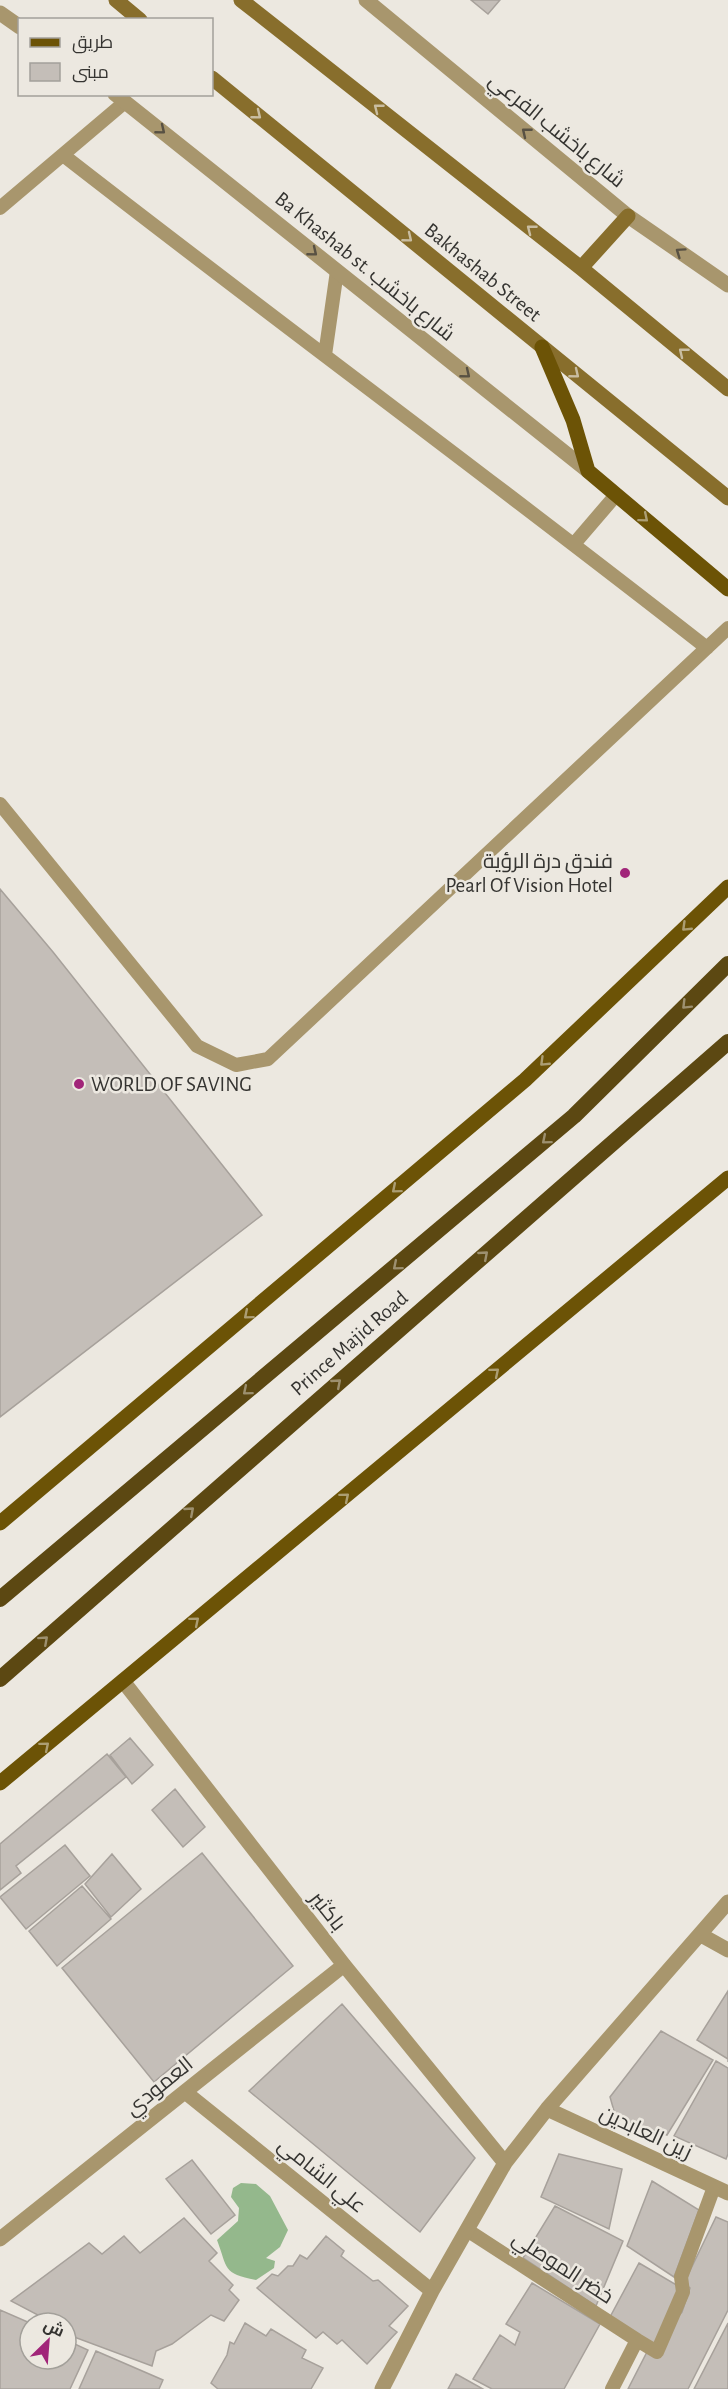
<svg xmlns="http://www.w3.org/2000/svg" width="728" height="2389" font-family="'Alegreya Sans',Cairo,sans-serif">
	<rect width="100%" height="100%" fill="#ece8e0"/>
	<path fill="#94b88c" d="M241 2183 256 2184 270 2196 288 2230 280 2247 266 2258 275 2261 274 2268 256 2280C222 2273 228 2269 217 2240L238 2221 239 2208 231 2197 233 2188Z"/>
	<path fill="#c4beb8" stroke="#a7a19b" stroke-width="1.5" d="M471 0H500L488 14Z
		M0 889 53 952 262 1215 0 1417Z
		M130 1738 153 1765 132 1784 110 1755Z
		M107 1754 126 1777 16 1866 21 1873 0 1890V1844Z
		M175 1789 205 1827 183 1847 152 1810Z
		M65 1845 90 1876 26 1929 0 1897Z
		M202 1853 293 1966 154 2082 62 1968Z
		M112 1854 141 1889 111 1917 85 1884Z
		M82 1886 111 1919 57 1966 29 1931Z
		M728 1991V2062V2059L697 2040Z
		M342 2004 475 2158 420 2232 249 2091Z
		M661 2031 713 2060 667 2135 616 2118 610 2097Z
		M716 2061 728 2068V2154L726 2159 674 2136Z
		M559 2154 622 2169 609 2229 541 2197Z
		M192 2160 235 2215 211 2234 166 2179Z
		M652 2181 699 2210 674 2277 627 2246Z
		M555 2206 623 2241 596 2306 523 2258Z
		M716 2217 728 2222V2310L688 2389H628L647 2352 682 2312 690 2288 684 2283Z
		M184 2218 217 2253 209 2261 233 2285 229 2290 239 2300 224 2321 211 2315 172 2344 156 2351 152 2366 66 2334V2323H53L11 2301 89 2243 102 2254 124 2236 140 2253Z
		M326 2236 344 2251 341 2256 373 2281 378 2280 408 2306 389 2326 397 2332 367 2364 342 2340 337 2344 323 2332 316 2338 257 2288 272 2274 278 2276 288 2266H293L300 2255 307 2259Z
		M639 2263 680 2287 654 2347 610 2317Z
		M532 2283 600 2324 564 2389H492L473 2379 500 2335 515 2345 520 2332 506 2324Z
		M0 2310 30 2323V2359H66V2340L88 2350 70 2389H0Z
		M245 2323 266 2336 271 2329 306 2350 302 2358 323 2368 311 2389H218L211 2383 227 2355 230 2342 234 2344Z
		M728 2323V2389H694Z
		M96 2351 163 2380 159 2389H79Z
		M456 2374 483 2389H448Z"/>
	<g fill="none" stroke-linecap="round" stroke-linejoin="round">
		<path stroke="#a8966d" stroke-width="14" d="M63 155C276 321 494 481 707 648
			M0 208 125 102
			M325 355 337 271
			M574 544 616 495
			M0 804 197 1046 236 1065 268 1059 728 628
			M467 2230 637 2340
			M612 2389 637 2340 657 2352 683 2292 681 2277 714 2187"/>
		<path stroke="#a8966d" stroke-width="15" d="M366 0 628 216 728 285
			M0 13 20 27
			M115 94 588 471
			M123 1681 344 1965 505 2163
			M701 1935 728 1950
			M185 2092 432 2291
			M547 2109 728 2193
			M0 2239 344 1965
			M382 2389 432 2291 505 2163 547 2109 728 1902"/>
		<path stroke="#886e2c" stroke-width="15" d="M116 0 140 20
			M241 0 581 268 728 389
			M212 78 728 498
			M581 268 628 216"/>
		<path stroke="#6c5306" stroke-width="15" d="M542 347 573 420 588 471 728 589
			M0 1523 525 1080 728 887
			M0 1783 728 1178"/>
		<path stroke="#5c4812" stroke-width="16" d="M0 1599 574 1116 728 964
			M0 1679 728 1042"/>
	</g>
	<defs><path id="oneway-chevron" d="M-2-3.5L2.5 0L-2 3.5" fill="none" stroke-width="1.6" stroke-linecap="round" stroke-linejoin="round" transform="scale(1.5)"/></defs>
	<g stroke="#c9bda1">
		<use href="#oneway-chevron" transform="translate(378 108) rotate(-142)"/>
		<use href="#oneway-chevron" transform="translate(257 115) rotate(39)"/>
		<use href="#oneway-chevron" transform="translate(531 229) rotate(-142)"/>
		<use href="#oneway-chevron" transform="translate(408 238) rotate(39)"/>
		<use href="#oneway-chevron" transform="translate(683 352) rotate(-141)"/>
		<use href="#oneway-chevron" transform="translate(575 374) rotate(39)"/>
	</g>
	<g stroke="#585143">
		<use href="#oneway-chevron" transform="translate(161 130) rotate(39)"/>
		<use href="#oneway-chevron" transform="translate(526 132) rotate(-141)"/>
		<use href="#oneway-chevron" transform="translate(313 252) rotate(39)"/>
		<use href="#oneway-chevron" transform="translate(680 252) rotate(-145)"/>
		<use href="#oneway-chevron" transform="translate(466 374) rotate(39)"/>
	</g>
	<g stroke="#ac9e73">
		<use href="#oneway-chevron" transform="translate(644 518) rotate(40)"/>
		<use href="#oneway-chevron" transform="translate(686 927) rotate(136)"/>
		<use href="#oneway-chevron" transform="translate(544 1062) rotate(136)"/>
		<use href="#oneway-chevron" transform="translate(396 1189) rotate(140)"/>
		<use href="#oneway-chevron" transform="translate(248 1315) rotate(140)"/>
		<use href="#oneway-chevron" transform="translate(495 1372) rotate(-40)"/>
		<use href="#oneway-chevron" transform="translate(345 1497) rotate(-40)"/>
		<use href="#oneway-chevron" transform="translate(195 1621) rotate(-40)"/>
		<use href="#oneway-chevron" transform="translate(45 1746) rotate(-40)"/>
	</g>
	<g stroke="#9d906f">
		<use href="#oneway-chevron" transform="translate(686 1005) rotate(135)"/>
		<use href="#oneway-chevron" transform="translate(546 1140) rotate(140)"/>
		<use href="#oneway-chevron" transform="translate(484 1255) rotate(-41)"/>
		<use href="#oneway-chevron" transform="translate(397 1266) rotate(140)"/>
		<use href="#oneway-chevron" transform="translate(337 1383) rotate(-41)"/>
		<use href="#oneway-chevron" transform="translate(247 1391) rotate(140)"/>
		<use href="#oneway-chevron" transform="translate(190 1511) rotate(-41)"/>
		<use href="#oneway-chevron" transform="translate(44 1640) rotate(-42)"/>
	</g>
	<g fill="#a12579" stroke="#ece8e0" stroke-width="2">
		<circle cx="625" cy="873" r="6"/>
		<circle cx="79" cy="1084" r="6"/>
	</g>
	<g text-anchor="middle" stroke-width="5" stroke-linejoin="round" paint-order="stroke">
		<g font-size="21" fill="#353431" stroke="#ece8e0">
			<text transform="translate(557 130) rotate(39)" y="7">شارع باخشب الفرعي</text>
			<text transform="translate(365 266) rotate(39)" y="7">Ba Khashab st. شارع باخشب</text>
			<text transform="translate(483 272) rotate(39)" y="7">Bakhashab Street</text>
			<text transform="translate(349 1343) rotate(-41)" y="7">Prince Majid Road</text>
			<text transform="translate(328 1911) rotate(52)" y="7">باكثير</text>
			<text transform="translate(159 2086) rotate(-39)" y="7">العمودي</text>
			<text transform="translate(646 2132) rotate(25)" y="7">زين العابدين</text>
			<text transform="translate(322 2175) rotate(39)" y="7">علي الشامي</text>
			<text transform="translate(563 2267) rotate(33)" y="7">خضر الموصلي</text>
		</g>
		<g font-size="21" fill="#353431" stroke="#ece8e0" text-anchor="end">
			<text x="613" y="868">فندق درة الرؤية<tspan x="613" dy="24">Pearl Of Vision Hotel</tspan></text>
			<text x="91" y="1091" text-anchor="start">WORLD OF SAVING</text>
		</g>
	</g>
	<rect x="18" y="18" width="195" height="78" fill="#ece8e0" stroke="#a3a09a" stroke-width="1.5"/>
	<rect x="30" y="38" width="30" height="9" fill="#6c5306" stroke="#a3a09a" stroke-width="1.5"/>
	<text x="72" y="48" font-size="18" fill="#353431">طريق</text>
	<rect x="30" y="63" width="30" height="18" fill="#c4beb8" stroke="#a3a09a" stroke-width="1.5"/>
	<text x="72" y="78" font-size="18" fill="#353431">مبنى</text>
	<g transform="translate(48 2341) rotate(25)"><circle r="28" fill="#ece8e0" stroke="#a3a09a" stroke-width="1.5"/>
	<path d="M0-4.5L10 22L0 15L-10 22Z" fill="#a12579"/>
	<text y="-9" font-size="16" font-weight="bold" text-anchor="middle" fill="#353431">ش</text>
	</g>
</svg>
